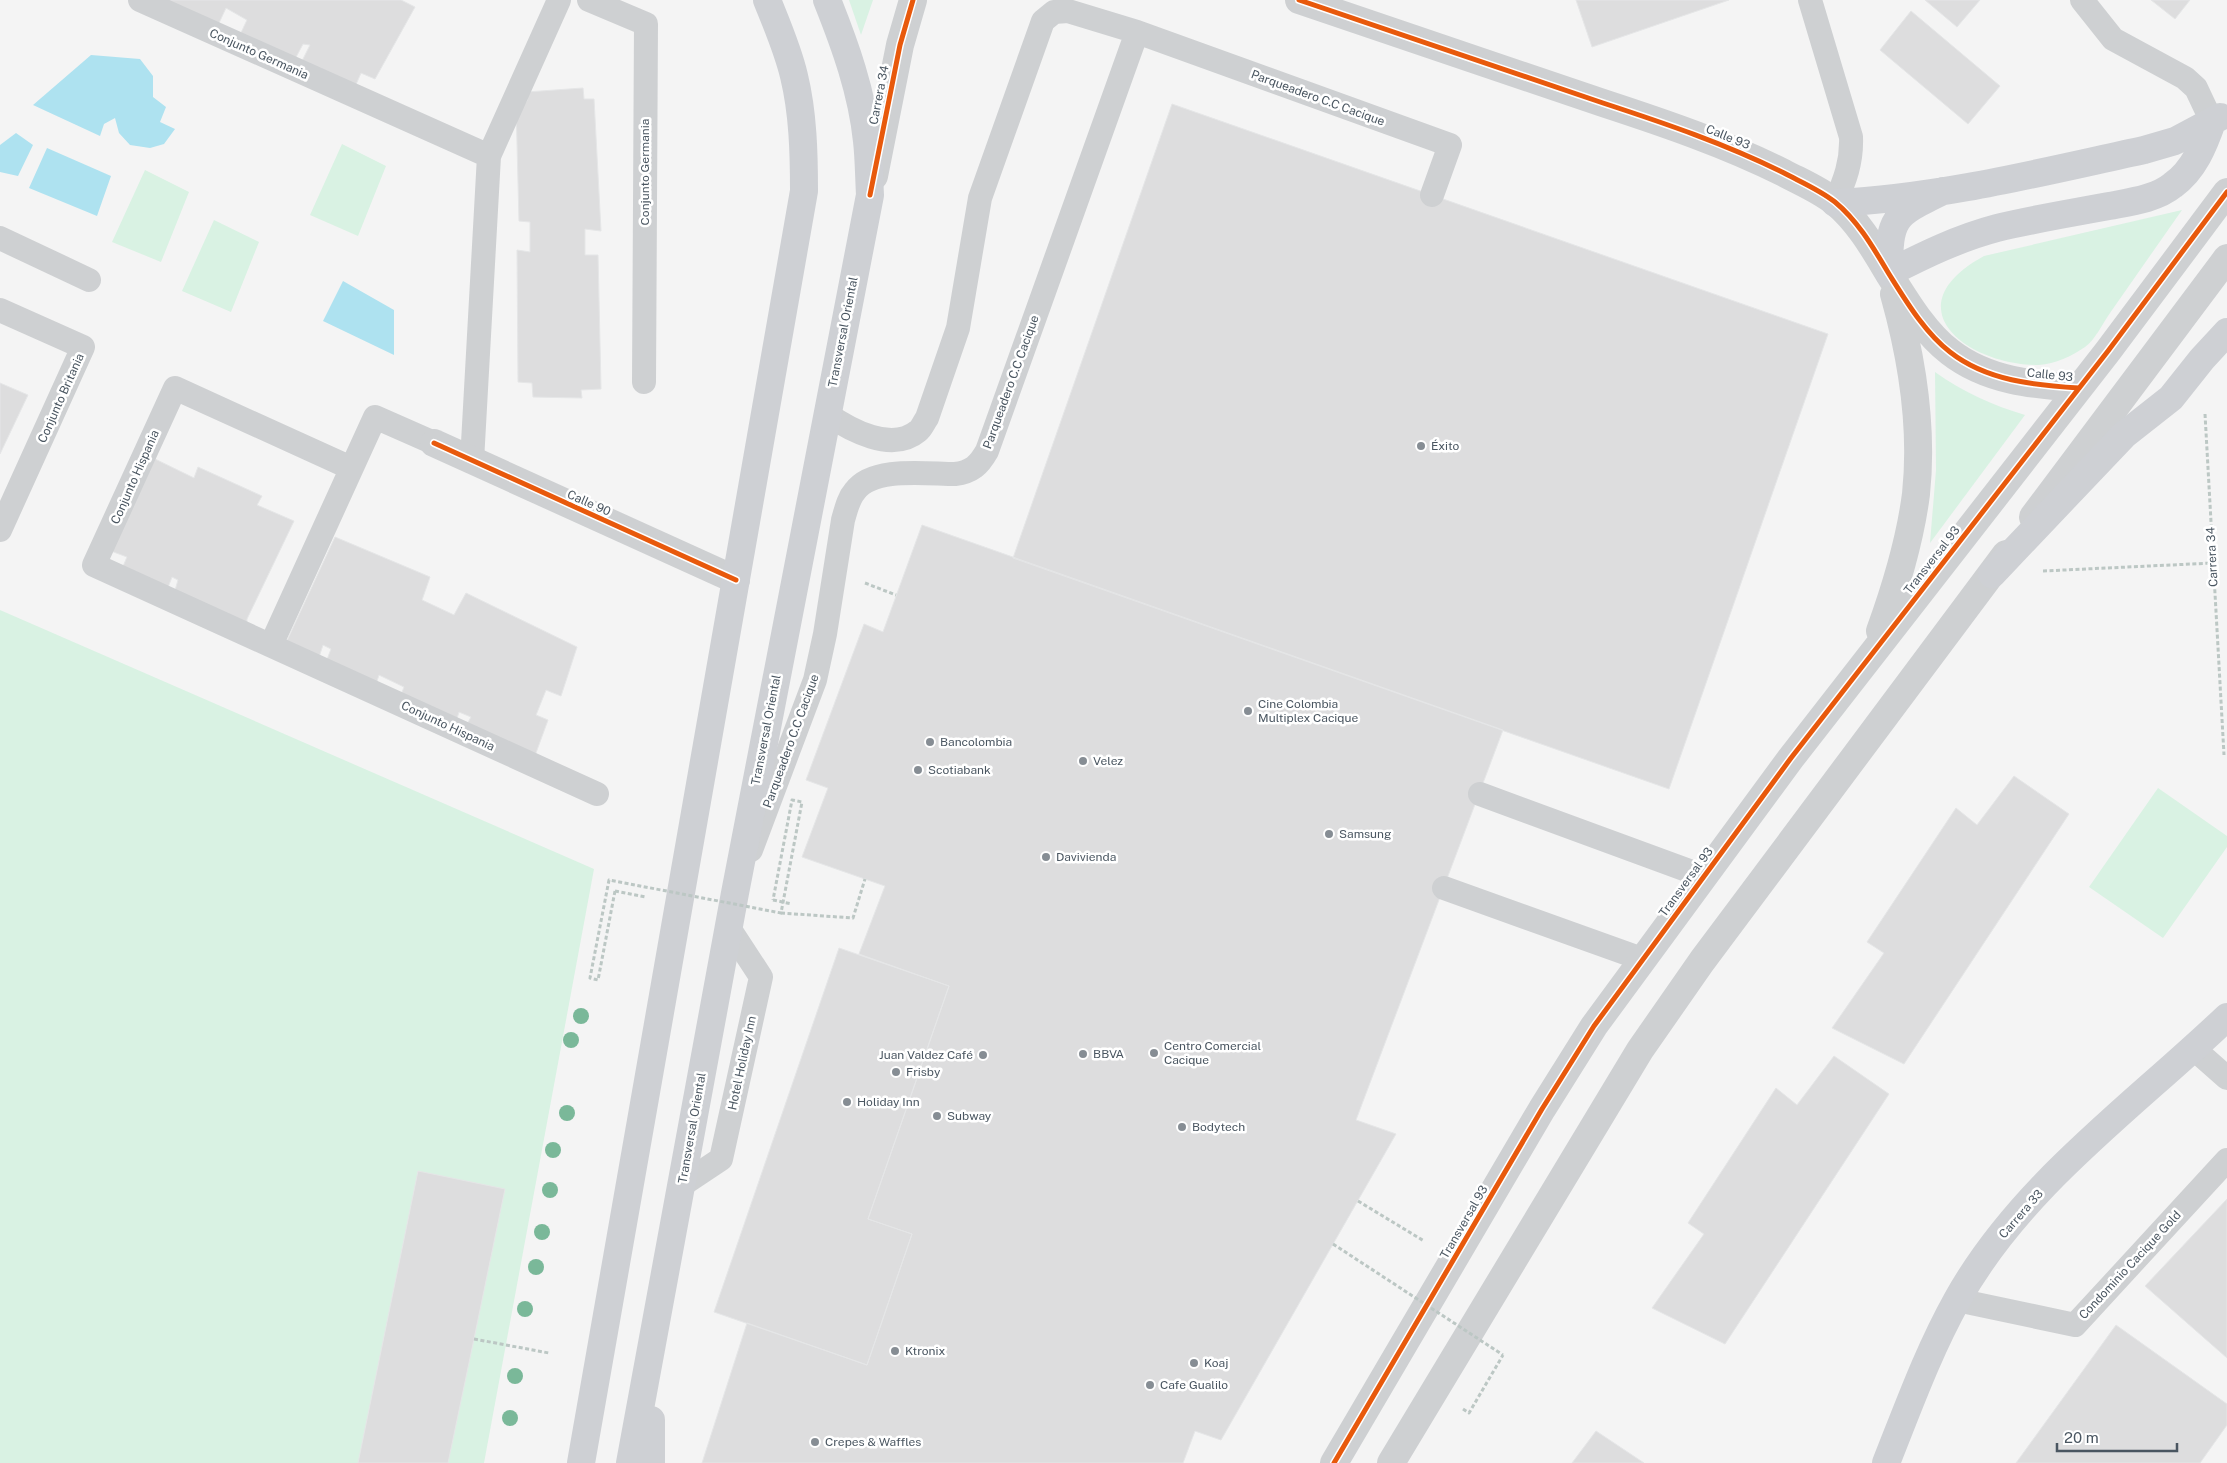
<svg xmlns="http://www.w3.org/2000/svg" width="2227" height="1463" font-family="'Public Sans',sans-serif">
	<rect width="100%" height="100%" fill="#f4f4f4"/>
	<path fill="#d9f2e3" d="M849 0H873L861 35Z
		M342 144 386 166 358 236 310 215Z
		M145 170 189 192 161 262 112 242Z
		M2182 210C2158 244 2134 279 2110 313 2103 323 2095 340 2085 347 2072 356 2055 364 2039 365 1967 365 1891 307 1984 256Z
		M214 220 259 242 231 312 182 291Z
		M1935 372C1963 392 1992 405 2025 415L1930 543 1936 470Z
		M0 610 594 869 484 1463H0Z
		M2158 788 2227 836V847L2163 938 2089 887Z"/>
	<path fill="#aee2f0" d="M91 55 140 59 153 76V97L166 107 160 122 175 129 164 144 150 148 130 145 119 133 115 118 104 124 100 136 33 105Z
		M16 133 33 145 18 176 0 172V145Z
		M47 148 111 176 97 216 29 188Z
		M343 281 394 310V355L323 321Z"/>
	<path fill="#ddddde" stroke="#e5e6e7" d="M166 0H401L415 7 375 79 361 73 354 89 301 63 310 45 303 44 294 61 239 37 247 20 226 8 218 25Z
		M1576 0H1729L1592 47Z
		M1925 0H1980L1957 27Z
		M2151 0H2190L2175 19Z
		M1911 11 2000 86 1968 124 1880 50Z
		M583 88 584 99H594L601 231 585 229V255H598L601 389 581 390 582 398 533 397 532 383 518 382 517 250 530 252V222L519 221 516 103 527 101V92Z
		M1172 104 1828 334 1669 789 1013 558Z
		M0 383 28 395 0 454Z
		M155 459 194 478 198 467 262 496 257 505 294 521 247 619V626L174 594 178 580 172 577 167 590 121 571 127 557 111 551Z
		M922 525 1503 730 1356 1120 1396 1134 1221 1440 1195 1431 1183 1463H702L747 1323 867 1365 912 1234 868 1219 949 986 859 954 885 886 802 857 828 788 806 780 864 624 883 632Z
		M335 537 430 577 422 600 454 615 466 593 577 647 561 696 546 690 536 715 548 720 533 761 465 728 471 717 459 712 455 725 399 700 404 687 379 675 375 687 325 665 331 649 323 645 318 660 285 645Z
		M2014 776 2069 814 1904 1064 1832 1028 1884 953 1867 942 1956 808 1977 825Z
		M839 948 949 986 868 1219 912 1234 867 1365 714 1312Z
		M1834 1056 1889 1094 1725 1344 1652 1308 1704 1234 1688 1223 1776 1088 1797 1105Z
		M418 1171 505 1189 474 1339 448 1463H358Z
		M2227 1199V1358L2145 1286Z
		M2116 1325 2227 1404V1425L2200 1463H2016Z
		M1596 1431 1644 1463H1572Z"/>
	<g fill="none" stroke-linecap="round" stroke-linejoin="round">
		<path stroke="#bcc7c4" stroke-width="3" stroke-dasharray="4 2.5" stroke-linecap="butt" d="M2205 414 2224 755
			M2043 571 2213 563
			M865 583 896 595
			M615 891 646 897
			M773 900 792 904
			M781 913 853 918 865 879
			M1358 1201 1424 1241
			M474 1339 549 1353
			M1463 1409 1469 1413 1503 1355"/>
		<path stroke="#ced0d2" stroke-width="24" d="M140 0 489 156 559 0
			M589 0 646 24 644 382
			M1810 0 1851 137C1852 162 1845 180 1835 203
			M2082 0 2113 39 2185 78 2196 88 2212 122
			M0 238 89 280
			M0 310 83 347 0 530
			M827 414C850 430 892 453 918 431 922 428 924 422 927 418L958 328 980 198 1043 21 1054 12 1068 11 1137 32 1450 145 1432 195
			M472 461 489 156
			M351 468 175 388 94 565 597 794
			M271 645 375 417 434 443
			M1480 794 1703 876
			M751 850 815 680 825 634 843 520C846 510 848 499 855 491 873 466 927 474 955 474 972 472 979 465 987 451L1137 32
			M1444 888 1642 959
			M2193 1048 2227 1078
			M682 1185 721 1159 761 977 729 928
			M1957 1300 2075 1325 2227 1160"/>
		<path stroke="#ced0d2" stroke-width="28" d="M434 443 736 580"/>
		<path stroke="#ced0d2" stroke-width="28" d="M1299 0C1400 34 1501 68 1603 103 1664 123 1726 144 1784 173 1801 182 1820 190 1835 202 1859 222 1874 249 1889 274 1906 301 1925 333 1950 352 1987 381 2034 385 2079 388
			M874 176 900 45 913 0
			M2033 517 2227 258
			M1880 631C1896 587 1910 541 1916 494 1923 428 1912 358 1894 294
			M1334 1463 1542 1109 1594 1026 1791 758 2108 351 2227 192
			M1391 1463 1640 1050 1702 961 2006 554"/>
		<path stroke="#ced0d4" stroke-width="28" d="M1943 191C1894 215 1889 216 1889 273 1924 255 1959 238 1997 228 2034 219 2072 213 2109 206 2130 202 2156 199 2173 185 2194 170 2204 145 2212 122
			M1835 203C1940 198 2042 172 2144 150L2175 141 2220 117
			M1992 574 2124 435 2171 398 2202 359 2227 332
			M581 1463 804 191C804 153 803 113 794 76 788 50 777 25 767 0
			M630 1463 735 893 870 195C869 177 869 159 867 141 862 92 845 45 827 0
			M651 1463V1420
			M1886 1463C1908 1408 1928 1352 1957 1300 2021 1185 2134 1106 2227 1017"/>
		<path stroke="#bcc7c4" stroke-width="3" stroke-dasharray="4 2.5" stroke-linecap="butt" d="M615 891 598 980 590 978 609 880 781 913 802 802 792 800 773 900
			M1333 1244 1503 1355"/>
		<g stroke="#fff" stroke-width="8">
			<path id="cycleway" d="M1299 0C1400 34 1501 68 1603 103 1664 123 1726 144 1784 173 1801 182 1820 190 1835 202 1859 222 1874 249 1889 274 1906 301 1925 333 1950 352 1987 381 2034 385 2079 388
				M870 195 900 45 913 0
				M434 443 736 580
				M1334 1463 1542 1109 1594 1026 1791 758 2108 351 2227 192"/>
		</g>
		<use href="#cycleway" stroke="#e8590c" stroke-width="5"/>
	</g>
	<g fill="#7ab899">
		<circle cx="581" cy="1016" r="8"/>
		<circle cx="571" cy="1040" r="8"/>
		<circle cx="567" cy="1113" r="8"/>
		<circle cx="553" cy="1150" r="8"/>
		<circle cx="550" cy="1190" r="8"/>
		<circle cx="542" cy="1232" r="8"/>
		<circle cx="536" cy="1267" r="8"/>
		<circle cx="525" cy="1309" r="8"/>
		<circle cx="515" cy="1376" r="8"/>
		<circle cx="510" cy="1418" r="8"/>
	</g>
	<g fill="#868d94" stroke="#fff" stroke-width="2">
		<circle cx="1421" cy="446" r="5"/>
		<circle cx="1248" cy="711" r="5"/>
		<circle cx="930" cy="742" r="5"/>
		<circle cx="1083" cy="761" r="5"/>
		<circle cx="918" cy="770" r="5"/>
		<circle cx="1329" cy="834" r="5"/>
		<circle cx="1046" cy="857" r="5"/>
		<circle cx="1154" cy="1053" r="5"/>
		<circle cx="1083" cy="1054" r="5"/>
		<circle cx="983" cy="1055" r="5"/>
		<circle cx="896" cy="1072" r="5"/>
		<circle cx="847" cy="1102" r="5"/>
		<circle cx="937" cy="1116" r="5"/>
		<circle cx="1182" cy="1127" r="5"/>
		<circle cx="895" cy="1351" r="5"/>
		<circle cx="1194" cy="1363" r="5"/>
		<circle cx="1150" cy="1385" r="5"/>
		<circle cx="815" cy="1442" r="5"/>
	</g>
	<g text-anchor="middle" stroke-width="5" stroke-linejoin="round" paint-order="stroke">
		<g font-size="12" fill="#4a5661" stroke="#fff">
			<text transform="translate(259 54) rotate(24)" y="4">Conjunto Germania</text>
			<text transform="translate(879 95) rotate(-79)" y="4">Carrera 34</text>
			<text transform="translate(1318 98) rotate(20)" y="4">Parqueadero C.C Cacique</text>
			<text transform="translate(1728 137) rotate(22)" y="4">Calle 93</text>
			<text transform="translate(645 172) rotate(-90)" y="4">Conjunto Germania</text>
			<text transform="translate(843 332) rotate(-79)" y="4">Transversal Oriental</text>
			<text transform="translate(2050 375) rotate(6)" y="4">Calle 93</text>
			<text transform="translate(1011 382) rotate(-70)" y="4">Parqueadero C.C Cacique</text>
			<text transform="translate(61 398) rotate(-66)" y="4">Conjunto Britania</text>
			<text transform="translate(135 477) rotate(-66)" y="4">Conjunto Hispania</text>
			<text transform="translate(589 503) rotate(24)" y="4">Calle 90</text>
			<text transform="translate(2212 557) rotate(-93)" y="4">Carrera 34</text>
			<text transform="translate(1932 560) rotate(-52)" y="4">Transversal 93</text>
			<text transform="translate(448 726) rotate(25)" y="4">Conjunto Hispania</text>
			<text transform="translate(766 730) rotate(-79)" y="4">Transversal Oriental</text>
			<text transform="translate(791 741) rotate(-70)" y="4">Parqueadero C.C Cacique</text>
			<text transform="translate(1686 882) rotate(-54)" y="4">Transversal 93</text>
			<text transform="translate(742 1063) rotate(-78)" y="4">Hotel Holiday Inn</text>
			<text transform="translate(692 1128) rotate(-80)" y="4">Transversal Oriental</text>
			<text transform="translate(2021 1214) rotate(-49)" y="4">Carrera 33</text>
			<text transform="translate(1464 1222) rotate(-60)" y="4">Transversal 93</text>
			<text transform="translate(2130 1265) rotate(-47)" y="4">Condominio Cacique Gold</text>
		</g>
		<g font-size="12" fill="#4a5661" stroke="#fff" text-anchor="start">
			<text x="1431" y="450">Éxito</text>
			<text x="1258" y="708">Cine Colombia<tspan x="1258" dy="14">Multiplex Cacique</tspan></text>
			<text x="940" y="746">Bancolombia</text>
			<text x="1093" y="765">Velez</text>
			<text x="928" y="774">Scotiabank</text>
			<text x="1339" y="838">Samsung</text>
			<text x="1056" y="861">Davivienda</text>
			<text x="1164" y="1050">Centro Comercial<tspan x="1164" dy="14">Cacique</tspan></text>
			<text x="1093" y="1058">BBVA</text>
			<text x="973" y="1059" text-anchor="end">Juan Valdez Café</text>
			<text x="906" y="1076">Frisby</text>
			<text x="857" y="1106">Holiday Inn</text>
			<text x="947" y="1120">Subway</text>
			<text x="1192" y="1131">Bodytech</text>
			<text x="905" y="1355">Ktronix</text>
			<text x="1204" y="1367">Koaj</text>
			<text x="1160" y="1389">Cafe Gualilo</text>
			<text x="825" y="1446">Crepes &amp; Waffles</text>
		</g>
	</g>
	<path d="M2057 1443v8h120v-8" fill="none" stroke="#4a5661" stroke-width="2.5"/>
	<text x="2064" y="1443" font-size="15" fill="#4a5661" stroke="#ffffff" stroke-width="4" paint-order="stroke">20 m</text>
</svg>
